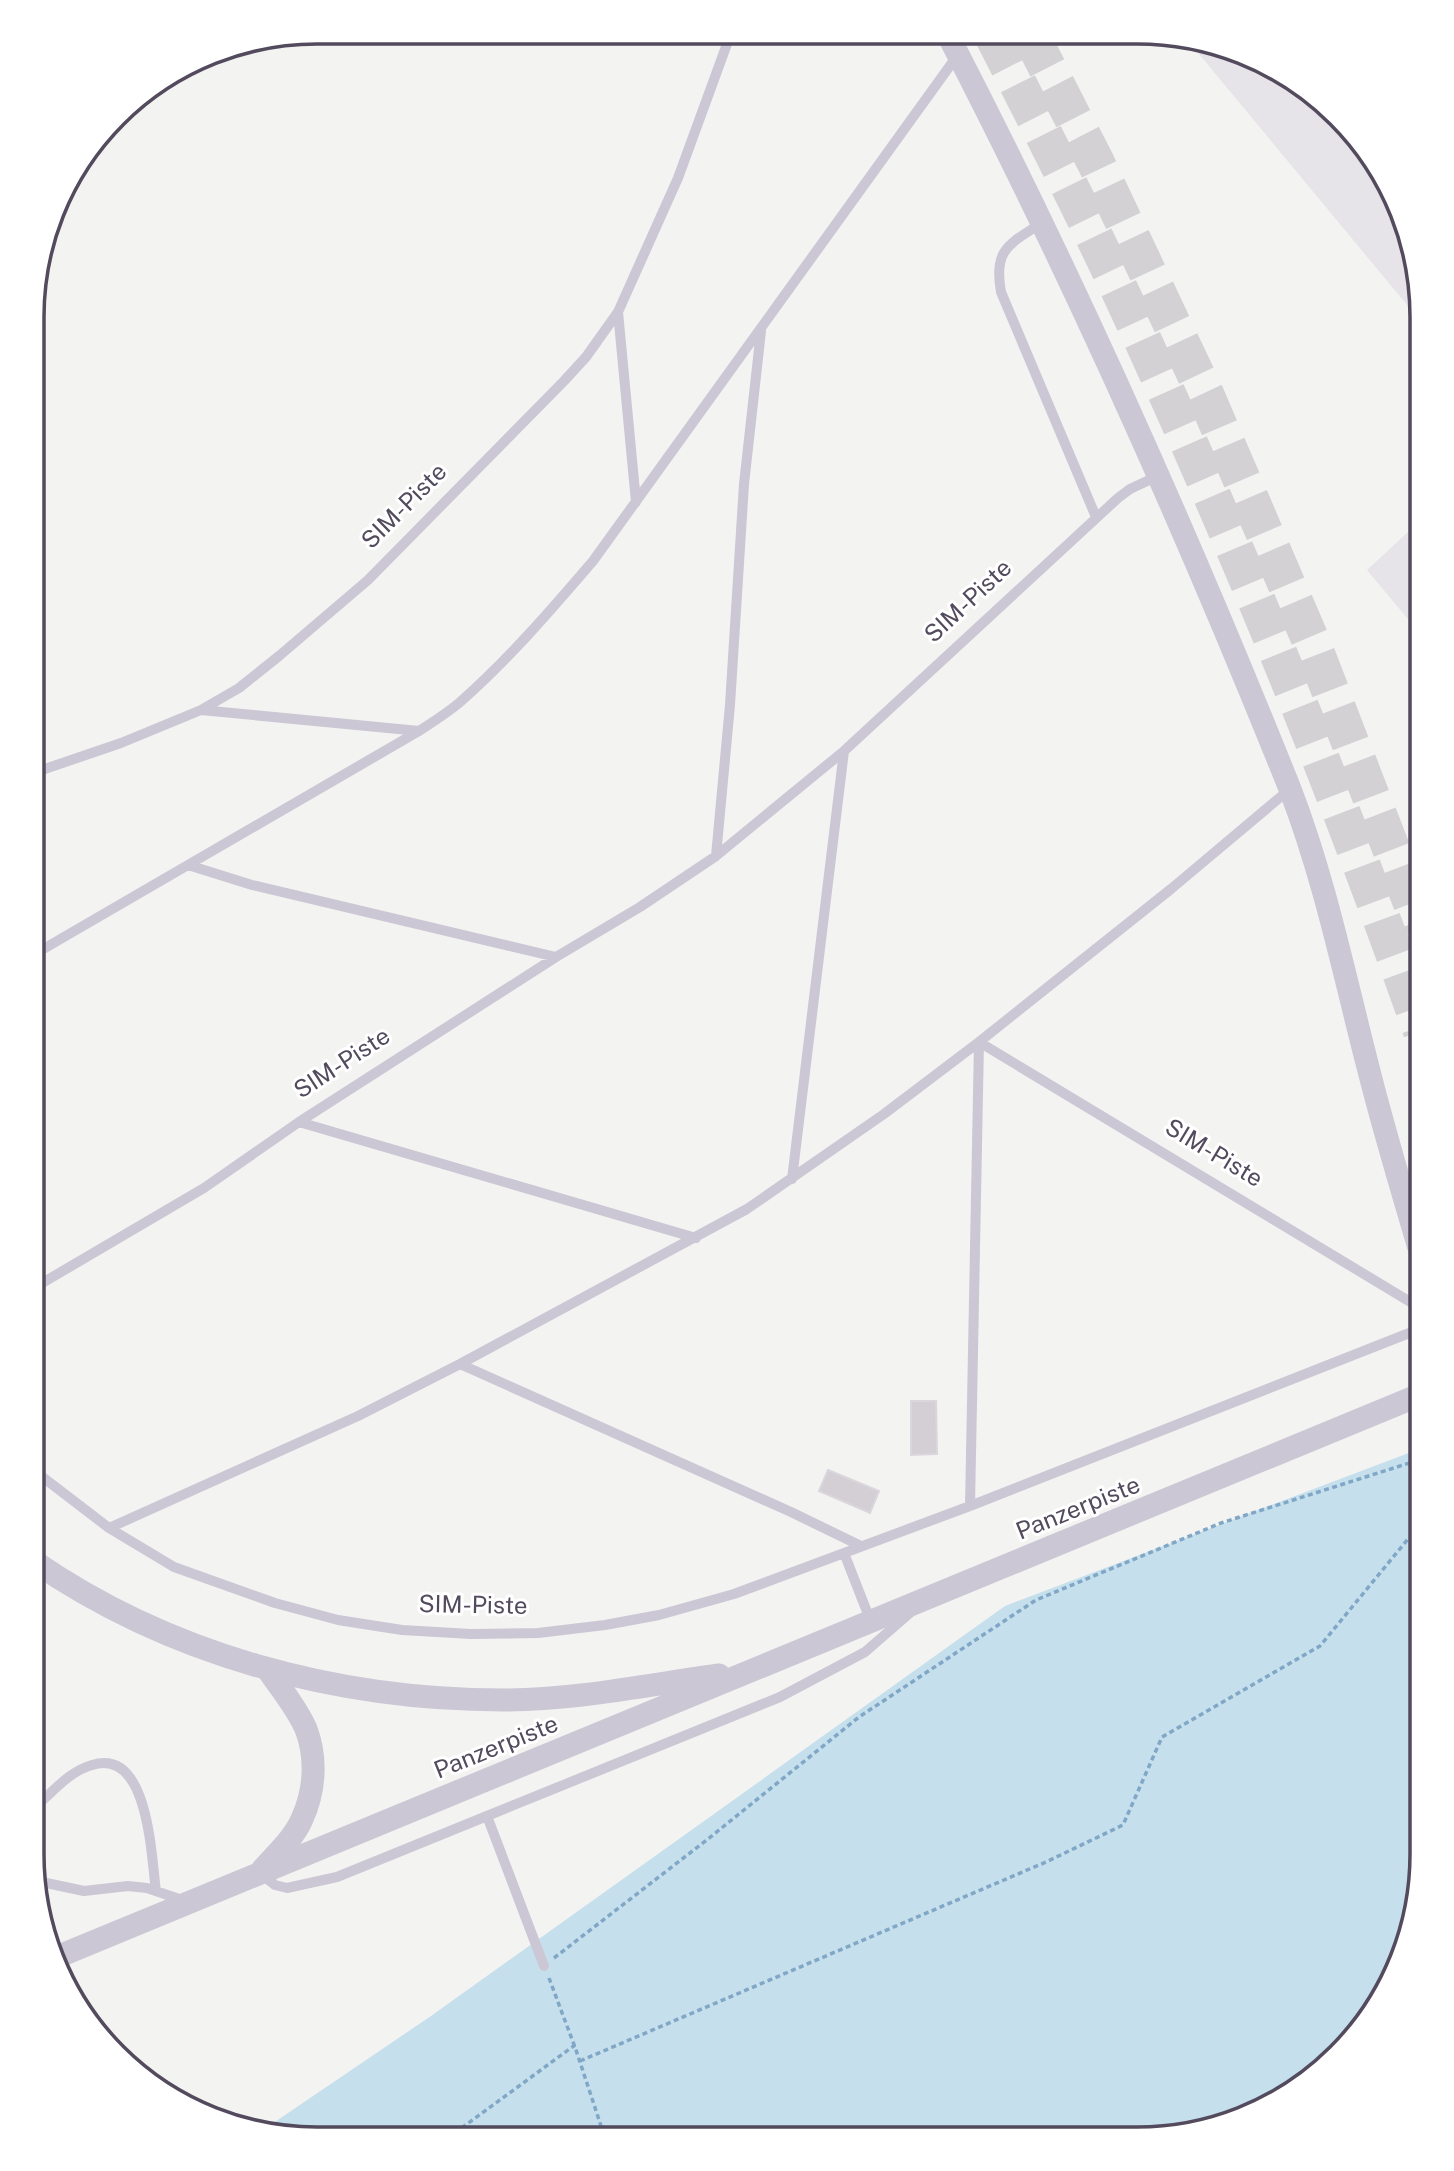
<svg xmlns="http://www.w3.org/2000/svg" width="1454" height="2171" font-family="'Public Sans',sans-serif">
	<rect width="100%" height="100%" fill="#f3f3f2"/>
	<path fill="#e6e4e8" d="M1184 36 1246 53 1310 90 1363 143 1401 207 1422 323Z
		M1422 519V636L1367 570Z"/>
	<path fill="#c6dfec" d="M1422 1448V1873L1407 1946 1364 2027 1311 2080 1247 2118 1137 2139 280 2137 260 2132 431 2016 1005 1606Z"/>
	<path fill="#d3cfd5" stroke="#dad6dc" stroke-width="2" d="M911 1401H936L937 1454 911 1455Z
		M828 1470 879 1491 870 1513 819 1491Z"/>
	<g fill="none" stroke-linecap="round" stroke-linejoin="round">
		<path stroke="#d3d1d4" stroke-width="38" stroke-dasharray="38 19" stroke-linecap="butt" d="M992 33C1036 119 1080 205 1121 293 1233 534 1334 781 1422 1031
			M1030 34 1096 163 1205 394 1313 646 1422 929"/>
		<path stroke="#81a7c6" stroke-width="3.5" stroke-dasharray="5 3.5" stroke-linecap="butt" d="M554 1958 708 1839 859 1717 1036 1600 1221 1523 1422 1459
			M549 1978 576 2050 605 2138
			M580 2061 1046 1862 1123 1825 1162 1737 1320 1646 1422 1522
			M448 2138 575 2045"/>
		<path stroke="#ccc7d4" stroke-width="10" d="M1043 222C1010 244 993 248 1001 292L1096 517
			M618 312 636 502
			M201 710 419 731
			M33 773 121 743 201 710 239 688 279 656 368 580 564 381 586 357 618 312 678 178 731 33
			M716 856 730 705 744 484 761 331
			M188 865 252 885 556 957
			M33 955 419 731C433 722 447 713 459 703 508 660 551 610 593 561L957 56
			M979 1042 1422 1309
			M299 1122 696 1238
			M792 1179 844 751
			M32 1289 204 1188 299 1122 556 957 640 907 716 856 844 751 1118 498 1130 489 1160 475
			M460 1364 791 1512 861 1546
			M32 1469 109 1528 174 1567 275 1603 338 1620 402 1630 471 1634 538 1633 605 1625 659 1615 734 1594 970 1506 1422 1328
			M970 1506 979 1042
			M109 1528 358 1416 460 1364 747 1209 884 1114 979 1042 1171 889 1290 789
			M844 1553 871 1622
			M32 1809C51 1795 67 1772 92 1765 149 1747 151 1856 156 1891
			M487 1816 780 1697 865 1652 911 1612
			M260 1873 275 1885 287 1888 337 1877 487 1816 544 1966
			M37 1881 84 1891 128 1886 147 1888 185 1901"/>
		<path stroke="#ccc7d4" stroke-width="23" d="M947 33C1075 280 1187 532 1290 789 1325 880 1344 974 1368 1067 1384 1131 1403 1194 1422 1258
			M32 1560C169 1655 337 1700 503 1700 575 1700 647 1685 719 1675
			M262 1870C276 1854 294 1838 302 1819 315 1791 317 1758 306 1729 297 1708 281 1689 268 1670
			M52 1959 1422 1394"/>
	</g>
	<g text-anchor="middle" stroke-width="6" stroke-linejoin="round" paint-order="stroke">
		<g font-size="24" fill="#534b5d" stroke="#fff">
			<text transform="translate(404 506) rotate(-45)" y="8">SIM-Piste</text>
			<text transform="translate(968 601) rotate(-43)" y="8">SIM-Piste</text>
			<text transform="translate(342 1063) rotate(-33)" y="8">SIM-Piste</text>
			<text transform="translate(1214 1153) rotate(31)" y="8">SIM-Piste</text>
			<text transform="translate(1078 1508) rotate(-22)" y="8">Panzerpiste</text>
			<text transform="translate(473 1605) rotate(1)" y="8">SIM-Piste</text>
			<text transform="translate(496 1747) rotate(-22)" y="8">Panzerpiste</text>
		</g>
	</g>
	<path d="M0 0H1454V2171H0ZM317 44H1137A273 273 0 0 1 1410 317V1854A273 273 0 0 1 1137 2127H317A273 273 0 0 1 44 1854V317A273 273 0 0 1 317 44Z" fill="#fff" fill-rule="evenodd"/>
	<path fill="none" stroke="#534b5d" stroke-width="3.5" d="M317 44H1137A273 273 0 0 1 1410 317V1854A273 273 0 0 1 1137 2127H317A273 273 0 0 1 44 1854V317A273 273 0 0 1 317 44Z"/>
</svg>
